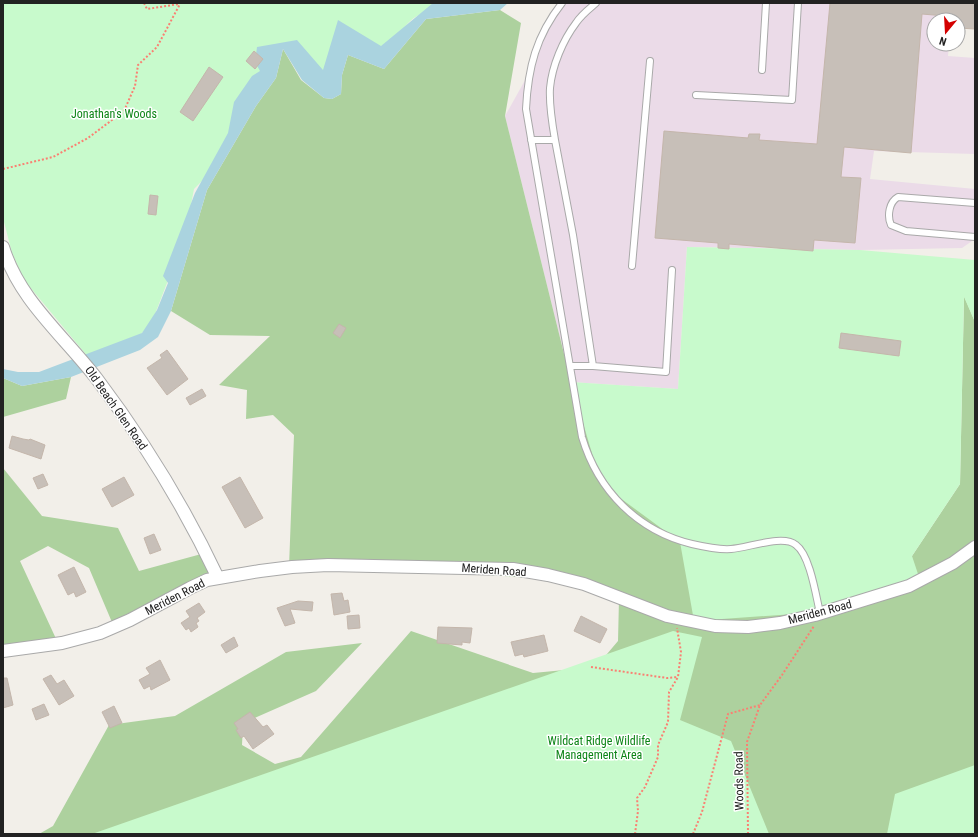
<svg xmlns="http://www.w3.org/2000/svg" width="978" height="837" font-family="'Roboto Condensed',sans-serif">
	<rect width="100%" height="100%" fill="#f2efe9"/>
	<path fill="#ebdbe8" d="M560 3H975L958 20H934V44H949L948 56 975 58V154L874 151 870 179 975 189V239L962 248 860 250 687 247 678 389 571 382 505 116 524 82 552 10Z"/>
	<path fill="#add19e" d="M500 10 521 23 505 116 571 382 912 556 960 484 964 296 975 322V834H39L53 826 109 725 175 716 286 652 362 643 316 691 243 723 242 745 275 764 301 757 411 631 533 673 596 667 618 641 619 599 558 580 378 567H289L294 435 273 415 246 419 247 390 219 385 270 336 210 335 171 311 207 190 256 106 276 78 283 49 301 80 324 98 332 99 341 94 342 75 348 55 384 69 426 19Z
		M71 377 66 399 3 417V378L22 386Z
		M3 468 42 516 118 528 139 571 205 553 214 578 114 627 89 568 48 546 20 561 58 643 3 650Z"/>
	<path fill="#c8facc" d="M3 3H451C412 16 410 15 389 52L354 34 333 77 286 49 277 47 212 171 194 189 185 236 152 322 131 345 93 363 24 280 12 253 3 218Z
		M687 247 860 250 975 260V322L964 297 960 484 912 556 920 580 823 612 694 621 680 542 601 484 571 382 678 389Z
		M673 631 702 637 680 720 731 741 769 834H92Z
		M975 765V834H887L895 794Z"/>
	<path fill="#aad3df" d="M433 3H508L500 10 426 19 384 69 348 55 342 75 341 94 332 99 324 98 302 80 283 49 276 78 256 106 207 190 171 311 158 337 140 350 71 377 22 386 3 378V369L18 372H39L142 333 157 310 168 283 163 276 195 193 228 133 234 102 252 76 260 71 255 62 257 47 297 40 323 70 338 20 381 46Z"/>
	<path fill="#c7bfb8" stroke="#c4b6ab" d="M830 3H975V29L958 28 957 17 922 14 911 153 844 147 841 177 861 178 855 243 814 240 813 251 729 244V249L718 248V243L655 238 664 131 748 138 749 134H760L759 140 817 144Z
		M254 51 263 59 255 69 246 61Z
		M209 67 223 77 193 121 180 112Z
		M150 195 158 196 156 215 148 214Z
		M339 324 346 328 340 338 333 333Z
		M841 333 901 341 899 356 839 348Z
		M167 350 188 379 167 395 147 368 162 358 160 355Z
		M202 389 206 396 190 405 186 398Z
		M12 436 23 439 29 440 30 439 45 445 41 459 9 448Z
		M43 474 48 485 38 489 33 478Z
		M124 477 134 495 112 507 102 489Z
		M240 477 263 518 245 528 222 487Z
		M154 534 161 550 150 554 144 538Z
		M74 567 86 592 76 597 74 592 68 595 58 575Z
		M342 593 344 601 348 600 350 612 334 615 331 594Z
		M298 601 313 602 312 611 290 609 295 623 285 626 277 608Z
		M199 603 205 612 197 618 199 621 196 623 198 627 191 632 189 628 186 630 181 623 190 617 186 611Z
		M359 615 360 628 348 629 347 616Z
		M581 616 607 629 600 643 574 631Z
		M438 627 472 628 470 643 462 642V645L437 643Z
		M544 635 548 651 524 657 523 654 515 656 511 642Z
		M234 637 238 646 226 653 221 645Z
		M160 660 170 680 151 690 150 686 144 689 139 680 150 674 146 668Z
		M51 675 57 684 64 680 74 696 59 705 43 679Z
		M3 678H7L13 705 3 708Z
		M44 704 49 715 36 720 32 709Z
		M114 706 122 723 110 728 102 712Z
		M250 712 263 727 267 725 274 734 253 749 244 736 241 738 236 730 238 729 234 723Z"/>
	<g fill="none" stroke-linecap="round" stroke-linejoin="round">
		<g stroke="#a9a9a9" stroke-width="8">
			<path id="service" d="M562 3C536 36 528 68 526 109L582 437C598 491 638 531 692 544 705 547 718 550 731 549 748 548 783 534 796 545 810 555 816 596 820 613
				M762 70 766 3
				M696 95 792 100 798 3
				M531 140H555L573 235 593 366H571
				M555 140C552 123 549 105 550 88 552 66 563 40 576 23 581 15 589 9 596 3
				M975 203 898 197C889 202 887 216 891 225L906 231 975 237
				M632 266 650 61
				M593 366 666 372 672 270"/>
		</g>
		<g stroke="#a9a9a9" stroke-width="14">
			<path id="minor" d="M3 247C19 300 64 336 97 379 143 440 185 508 218 578
				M3 651 62 643 100 633 130 620 190 588 207 580 260 571 292 567 328 565 513 569 548 575 584 584 667 616 715 626 748 627 780 623 815 615 909 586 953 563 975 547"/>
		</g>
		<path stroke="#fa8072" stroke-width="2" stroke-dasharray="2 2" stroke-linecap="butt" d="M144 3 147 9 179 4
			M3 169 53 157 88 138 124 111 135 86 138 65 157 47 180 4
			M591 667 667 678 678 677
			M635 834 638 811 637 798 645 787 658 757V745L668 722 669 692 678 677 681 652 677 628
			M693 834 702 812 728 714 760 705
			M748 834 747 742 760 705 782 675 814 626"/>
		<use href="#service" stroke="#fff" stroke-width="6"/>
		<use href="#minor" stroke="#fff" stroke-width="12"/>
	</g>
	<g text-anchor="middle" stroke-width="3" stroke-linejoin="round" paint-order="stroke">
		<g font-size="12" fill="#0c8416" stroke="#fff">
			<text x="114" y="118">Jonathan's Woods</text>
			<text x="599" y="745">Wildcat Ridge Wildlife<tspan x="599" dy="14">Management Area</tspan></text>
		</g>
		<g font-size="12" fill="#222" stroke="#fff">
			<text transform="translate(116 408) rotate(55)" y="4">Old Beach Glen Road</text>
			<text transform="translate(494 570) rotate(4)" y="4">Meriden Road</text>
			<text transform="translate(175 597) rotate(-27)" y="4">Meriden Road</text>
			<text transform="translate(820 612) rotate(-15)" y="4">Meriden Road</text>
			<text transform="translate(739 781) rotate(-91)" y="4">Woods Road</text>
		</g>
	</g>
	<rect width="978" height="837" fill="none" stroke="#222222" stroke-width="8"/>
	<g transform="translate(946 32) rotate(198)"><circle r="19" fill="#ffffff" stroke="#a7a7a7"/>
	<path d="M0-3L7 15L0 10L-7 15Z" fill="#d40000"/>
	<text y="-6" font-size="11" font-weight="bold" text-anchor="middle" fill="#222222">N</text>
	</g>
</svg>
